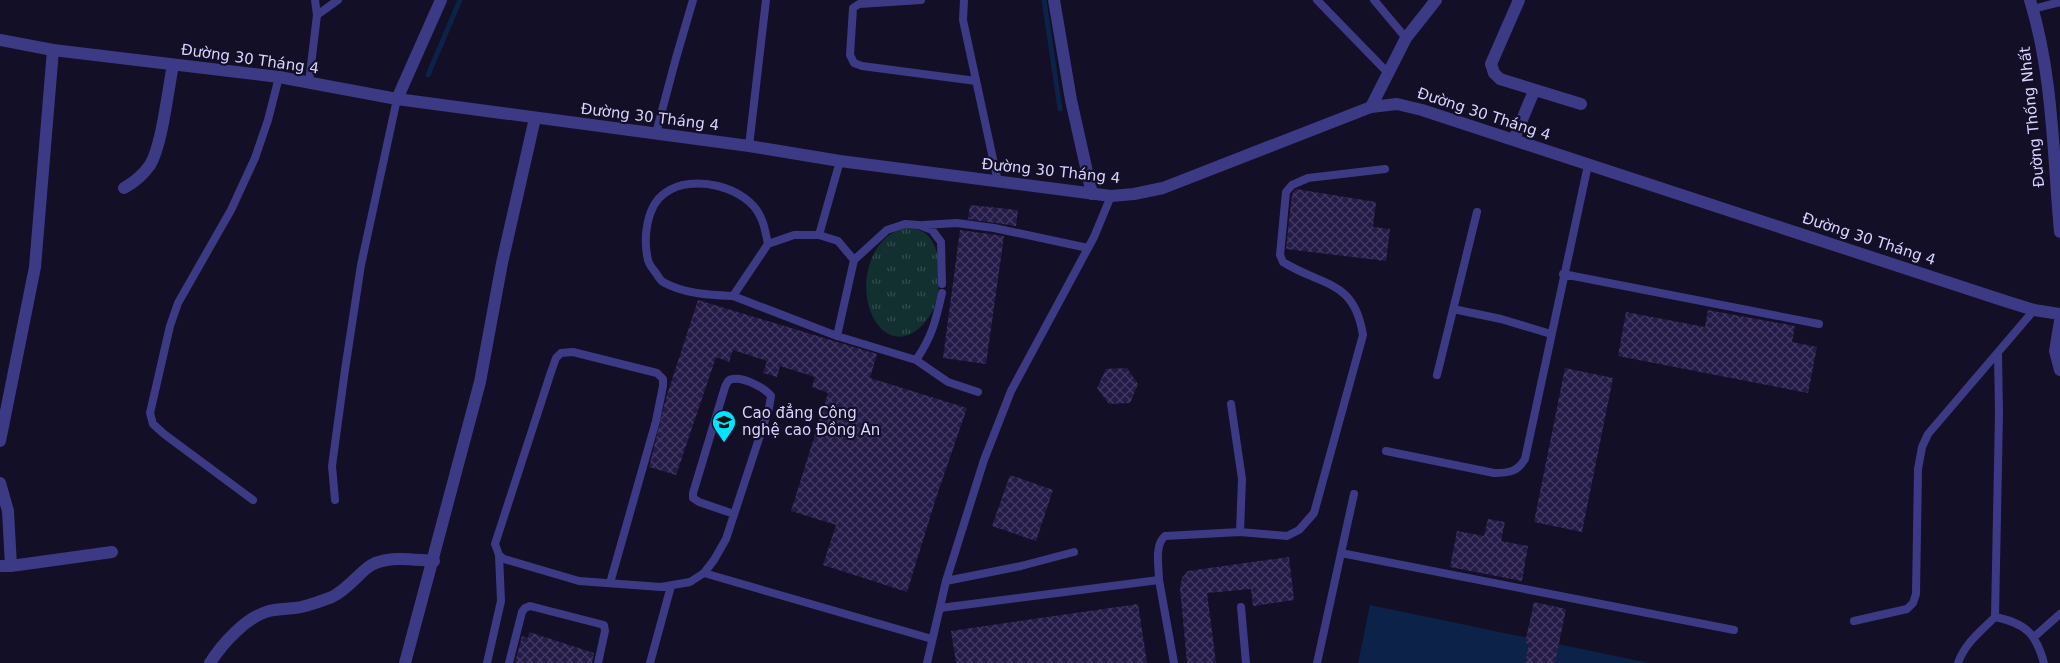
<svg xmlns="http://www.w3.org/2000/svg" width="2060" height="663" font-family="'DejaVu Sans',sans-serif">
	<defs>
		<pattern id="grass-tufts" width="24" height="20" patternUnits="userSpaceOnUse" patternTransform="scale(1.25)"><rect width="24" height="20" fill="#12302f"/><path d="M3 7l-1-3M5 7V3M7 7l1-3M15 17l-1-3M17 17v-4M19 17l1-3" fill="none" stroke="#344d4e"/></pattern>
		<pattern id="building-cross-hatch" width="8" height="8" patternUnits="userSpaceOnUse" patternTransform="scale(1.25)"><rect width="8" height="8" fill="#241b47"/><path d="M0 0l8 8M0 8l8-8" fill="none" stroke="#433b63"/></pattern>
	</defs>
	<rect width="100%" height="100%" fill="#130f26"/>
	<path fill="url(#grass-tufts)" d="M908 227C912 228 916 228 919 230 945 239 942 290 933 310 916 343 884 348 870 310 859 278 872 234 908 227Z"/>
	<path fill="#0c2248" d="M1370 605 1649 663H1358Z"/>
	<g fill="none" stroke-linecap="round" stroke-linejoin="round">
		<path stroke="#0c2248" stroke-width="5" d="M1044 0 1060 109
			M428 75 460 0"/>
	</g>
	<path fill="url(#building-cross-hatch)" d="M1296 189 1376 202 1373 227 1390 229 1386 261 1286 249 1292 194Z
		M970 205 1018 210 1016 226 968 219Z
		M960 230 1004 236 986 364 943 358Z
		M698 300 877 354 870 378 967 408 937 495 907 592 823 565 836 525 791 511 828 393 812 387 815 377 780 366 777 377 763 373 767 361 733 350 729 362 716 357 676 475 649 467 666 398Z
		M1708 310 1795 326 1792 342 1817 347 1808 393 1618 356 1626 312 1705 327Z
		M1127 368 1138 384 1130 403 1109 404 1097 388 1106 369Z
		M1565 368 1613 378 1582 532 1534 522Z
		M1010 475 1053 490 1036 541 992 526Z
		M1488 519 1505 522 1501 541 1528 546 1522 581 1450 567 1457 531 1484 536Z
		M1289 557 1294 600 1253 606 1251 589 1207 593 1216 663H1187L1180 588 1182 578 1188 571Z
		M1534 602 1566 609 1555 663H1525L1529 644 1525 643Z
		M1138 604 1147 663H956L951 631Z
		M529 632 594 653 592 663H515L522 636 528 638Z"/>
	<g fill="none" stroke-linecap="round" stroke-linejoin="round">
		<path stroke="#3d3a85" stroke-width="8" d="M921 0 859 4 853 8 850 55 854 63 862 66 976 81
			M964 0 963 20 998 182
			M1317 0 1388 73
			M1374 0 1406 38
			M2033 9 2060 2
			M317 15 338 0
			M309 82 317 15 315 0
			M656 133 676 58 693 0
			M749 146 766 0
			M923 225 957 223 994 228 1088 248
			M819 235 838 241 854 260
			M768 244C766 236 765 226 761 218 748 186 691 173 665 193 646 206 643 239 648 260 649 265 653 269 656 273 658 276 660 280 663 282 684 294 710 295 733 296L768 244 794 235H819L840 161
			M1563 274 1819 324
			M733 296 837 336 916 360C932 337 936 320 942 293
			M1453 309 1501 319 1551 334
			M837 336 854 260 887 230 905 224 919 225 932 230 941 242 942 284
			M916 360 948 382 978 392
			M1437 375 1477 212
			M1231 404 1242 479 1240 532
			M1386 451 1494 473C1509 473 1517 472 1525 459L1588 165
			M1354 494 1341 553 1734 630
			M253 500 164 434 153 424 150 413 170 326 178 303 231 210 255 158 268 120 279 77
			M335 500 332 466 345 370 361 265 397 99
			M704 573 932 639
			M1159 580 1174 663
			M946 581 1021 566 1074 552
			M610 583 656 421 663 386V379L657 373 573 352 561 353 556 358 551 372 495 544 499 555 504 559 579 581 661 587 690 582 704 573 714 560 726 539 769 408 771 396C765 388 744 377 733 379 728 379 727 383 725 387L693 493V498L699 502 734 514
			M1241 607 1246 663
			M940 608 1159 580C1159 567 1154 545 1165 536L1240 532 1287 536 1299 530 1314 513 1363 335C1354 279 1323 287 1283 262L1280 255 1286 192 1292 185 1308 178 1385 169
			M1995 617C2026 623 2036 634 2044 663
			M1854 621 1907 609 1913 603 1916 594 1918 469 1922 447 1928 434 2034 310
			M2034 637 2060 614
			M487 663 501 601 499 555
			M509 663 522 612 525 608 530 606 604 625 605 631 598 663
			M650 663 671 586
			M927 663 946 581 984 460 1011 391 1094 237 1111 196
			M1317 663 1341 553
			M1958 663C1965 643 1981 631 1995 617L1999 413 1998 353"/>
		<path stroke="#3d3a85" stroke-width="12" d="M1054 0 1071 100 1092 194
			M1519 0 1491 64 1494 73 1500 79 1581 104
			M397 99 441 0
			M1514 139 1534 91
			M124 188C135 182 143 175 150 165 162 146 168 89 173 65
			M0 441 35 267 53 50
			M0 483 8 511 11 566H0
			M11 566 112 552
			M210 663C222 644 246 617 269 611 277 609 286 609 295 608 307 607 321 601 332 597 346 590 355 578 367 568 384 554 413 560 434 561
			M405 663 480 382 502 263 535 118"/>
		<path stroke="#3d3a85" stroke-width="12" d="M2030 0C2053 74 2053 155 2060 232
			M0 40 53 50 279 77 397 99 749 146 840 161 1111 196 1134 194 1163 188 1371 107 1397 104 1422 110 2005 301 2034 310 2060 314
			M1371 107 1406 38 1436 0
			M2060 321 2055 351 2060 370"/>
	</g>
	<defs>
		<g id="university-pin" transform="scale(1.25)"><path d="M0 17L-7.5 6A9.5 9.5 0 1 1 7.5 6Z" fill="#00e5ff" stroke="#130f26"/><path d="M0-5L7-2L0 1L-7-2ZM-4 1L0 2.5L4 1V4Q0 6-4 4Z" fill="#111"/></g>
	</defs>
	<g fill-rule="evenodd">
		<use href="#university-pin" x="724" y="422"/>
	</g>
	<g text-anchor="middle" stroke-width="4.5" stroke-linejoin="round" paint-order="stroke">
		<g font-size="15" fill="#d9d4ff" stroke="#130f26">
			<text transform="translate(250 59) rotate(8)" y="5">Đường 30 Tháng 4</text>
			<text transform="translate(1484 114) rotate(18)" y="5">Đường 30 Tháng 4</text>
			<text transform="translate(650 117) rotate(7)" y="5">Đường 30 Tháng 4</text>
			<text transform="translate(2032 117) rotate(-96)" y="5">Đường Thống Nhất</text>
			<text transform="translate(1051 171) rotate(6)" y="5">Đường 30 Tháng 4</text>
			<text transform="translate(1869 239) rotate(18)" y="5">Đường 30 Tháng 4</text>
		</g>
		<g font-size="15" fill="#d9d4ff" stroke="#130f26" text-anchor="start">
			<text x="742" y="418">Cao đẳng Công<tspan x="742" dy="17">nghệ cao Đồng An</tspan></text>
		</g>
	</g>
</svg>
